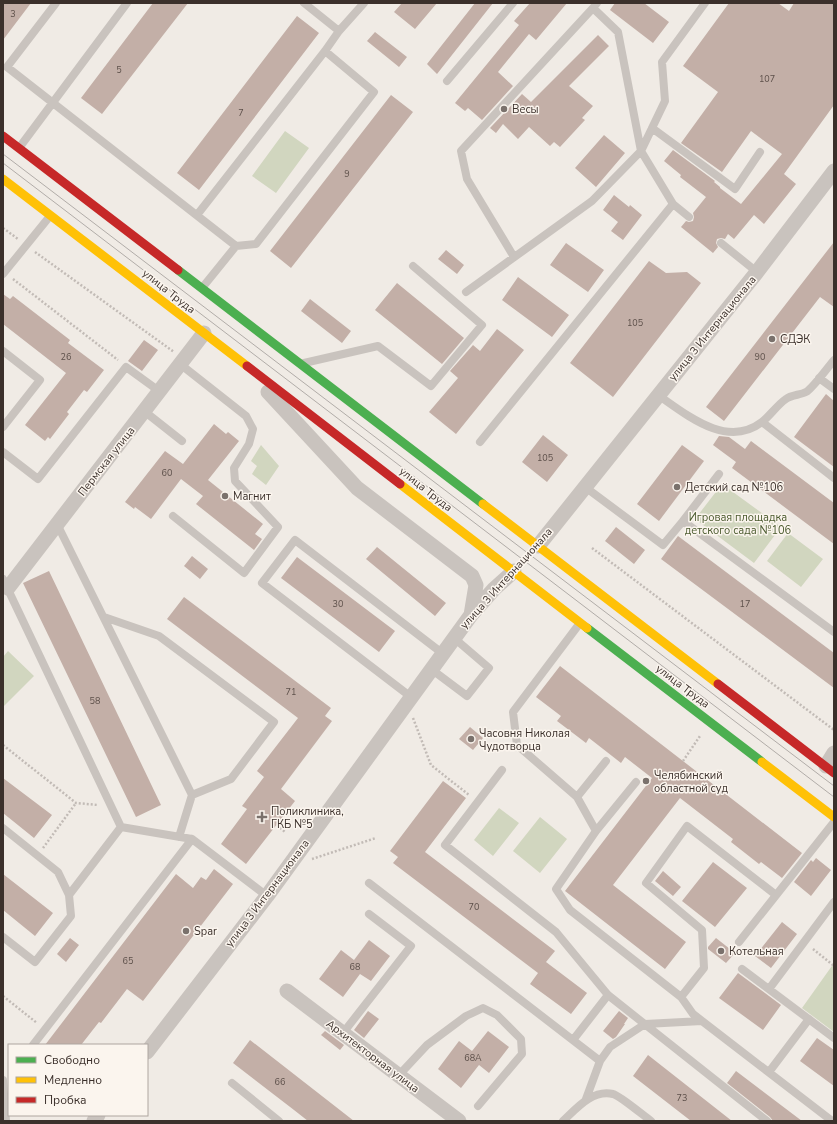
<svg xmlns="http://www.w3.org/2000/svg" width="837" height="1124" font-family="'Nunito Sans',sans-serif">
	<rect width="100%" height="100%" fill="#f0ebe5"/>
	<path fill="#d1d6bf" d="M285 131 309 148 276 193 252 176Z
		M261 445 279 466 266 485 252 474 257 466 251 461Z
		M722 484 781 527 754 563 695 519Z
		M788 533 823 559 801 587 767 561Z
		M8 651 34 676 3 707V657Z
		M499 808 519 823 493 856 474 840Z
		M540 817 567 839 540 873 513 851Z
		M834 963V1032L802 1008Z"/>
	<path fill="#c3afa7" d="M3 3H31L3 40Z
		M153 3H188L102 114 81 98Z
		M402 3H437L415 29 394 12Z
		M475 3H493L437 74 427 64Z
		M530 3H567L536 40 529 34 498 72 513 86 482 120 468 108 465 111 455 103 519 25 514 21Z
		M615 3H644L669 22 653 43 610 10Z
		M729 3H778L789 11 794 3H834V105L784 174 796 184 764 224 754 215 734 239 728 234 725 239 721 238 717 239 716 243 718 247 713 253 681 227 686 221 689 222 693 221 694 217 693 213 706 197 680 177 681 175 664 161 673 150 715 181 714 182 720 187V188L741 204 782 154 751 131 722 172 681 143 718 92 683 66Z
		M297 16 319 33 199 190 177 173Z
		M375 32 407 57 399 67 367 41Z
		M598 35 609 46 569 86 593 106 582 118 585 120 560 147 554 142 550 146 529 127 518 139 503 124 496 133 490 128 522 94 531 102Z
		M391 95 413 112 291 268 270 251Z
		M604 135 625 153 596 187 575 168Z
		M614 195 629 207 630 205 642 215 623 240 611 231 618 222 603 210Z
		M834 242V307L820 297 724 421 706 407Z
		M566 243 604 270 588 292 550 265Z
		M446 250 464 265 457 274 438 259Z
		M649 261 666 273 687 272 701 283 613 397 570 363Z
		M518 277 569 315 552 337 502 300Z
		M397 283 464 338 442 364 375 310Z
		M3 294 10 299 13 296 70 340 68 343 104 370 87 392 84 390 67 412 69 414 50 439 48 437 45 441 25 425 66 373 3 324Z
		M310 299 351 331 342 343 301 311Z
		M497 329 524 350 456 434 429 412 458 378 450 371 473 345 480 351Z
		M144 340 158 350 142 371 128 361Z
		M826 394 834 401V467L794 437Z
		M214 424 226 434 228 432 239 441 208 480 263 524 255 534 262 539 254 550 196 504 203 496 181 479 151 519 135 507 134 509 125 502 165 451 183 464Z
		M543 435 568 455 547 482 522 462Z
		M719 436 729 437 745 449 751 441 834 503V544L732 468 736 462 713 445Z
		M682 445 704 461 659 521 637 504Z
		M616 527 645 550 634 564 605 541Z
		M678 536 834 653V688L661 559Z
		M377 547 446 603 435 616 366 559Z
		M192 556 208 569 200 579 184 566Z
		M297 557 395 631 379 652 281 578Z
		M49 571 161 805 136 817 23 583Z
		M184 597 331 708 325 716 332 721 281 789 295 801 246 864 221 844 247 809 242 806 264 777 257 771 298 718 167 619Z
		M560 666 802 853 782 878 761 862 759 864 731 842 733 839 680 798 613 885 686 942 665 969 565 891 652 778 625 757 621 763 589 738 586 743 557 721 561 716 536 697Z
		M470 727 483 738 473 750 459 739Z
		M3 778 52 815 34 838 3 813Z
		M443 781 466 798 425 852 555 951 546 962 587 993 571 1014 530 984 538 973 393 863 398 857 390 851Z
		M816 858 831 870 811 896 794 882 811 860 813 862Z
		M713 862 747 888 715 927 682 901Z
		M214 869 233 884 143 1001 127 989 101 1023 99 1022 81 1045H45L176 874 193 888 201 877 206 880Z
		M663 871 681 887 673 896 655 881Z
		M3 874 53 913 35 936 3 910Z
		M782 922 797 934 771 968 755 956Z
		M70 938 79 945 66 962 57 954Z
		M716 938 735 953 726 963 708 949V947Z
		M369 940 390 956 371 981 360 974 343 997 319 979 341 950 354 960Z
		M738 973 781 1005 763 1030 719 998Z
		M368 1011 379 1019 364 1038 354 1030Z
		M619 1011 628 1018 624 1024H625L616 1037 613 1039 603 1031Z
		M325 1031 344 1045 340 1050 321 1035Z
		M488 1031 509 1047 489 1073 479 1065 461 1088 438 1069 459 1041 472 1051Z
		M817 1038 834 1050V1086L800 1061Z
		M250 1040 354 1121H308L294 1110 233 1063Z
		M648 1055 732 1121H691L633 1076Z
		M736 1071 802 1121H773L770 1117 727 1083Z"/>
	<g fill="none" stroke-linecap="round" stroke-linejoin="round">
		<path stroke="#c2bbb6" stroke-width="2.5" stroke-dasharray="2 2" stroke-linecap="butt" d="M3 228 18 239
			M35 252 174 352
			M13 279 118 360
			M592 548 834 730
			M413 718 431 765 469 795
			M3 745 76 803 98 805
			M683 761 700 736
			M277 825 285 832
			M43 848 76 803
			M312 859 376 838
			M813 949 834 966
			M3 996 37 1023"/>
		<path stroke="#c9c3be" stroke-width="8" d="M56 3 7 67 236 246
			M304 3 339 31
			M597 3 593 8 618 32 641 151 673 204 689 217
			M447 81 513 3
			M652 128 735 189 760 152
			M19 148 127 3
			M197 215 325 51 339 31 364 3
			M721 243 757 272
			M514 257 467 179 461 151 593 8
			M3 274 50 216
			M202 288 236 246 256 244 374 92 325 51
			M466 292 592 201 641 151 665 101 662 62 705 3
			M3 351 40 380 3 427
			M304 363 378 346 431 386 482 325 413 266
			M819 378 834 389
			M658 395C687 415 727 449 762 422 770 416 777 405 786 399 791 395 800 395 806 392 812 389 828 367 834 360
			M144 411 182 441
			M762 422 834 478
			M480 442 673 204
			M3 452 38 479 126 367 159 391
			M585 487 663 545 683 521 834 632
			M173 516 244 573 278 527 235 481 234 468 249 444 253 429 246 416 180 364
			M683 521 719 474
			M57 524 192 795 179 837
			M3 579 121 827
			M104 617 159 636 274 722 231 779 192 795
			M580 623 513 712 517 745 577 797 596 831 556 889 570 910 681 997 704 968 702 930 646 883 687 826 776 895
			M431 669 467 696 489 668 454 638
			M411 697 262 583 295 540 442 653
			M502 770 445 845 556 932 608 995 767 1121
			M577 797 606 761
			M3 828 58 872 69 895 71 916 35 962 3 937
			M596 831 636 782
			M369 883 600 1061
			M69 895 121 827 192 839 267 896
			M739 942 834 822
			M742 969 834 1038
			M769 989 834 902
			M681 997 693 1014 702 1021
			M343 1033 411 946 369 914
			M573 1040 608 995
			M33 1045 192 839
			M769 1072 809 1019
			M399 1075 427 1045 466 1016 483 1008 497 1015 521 1039 522 1054 478 1106
			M3 1080 6 1121
			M232 1083 279 1121
			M586 1099 600 1061 610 1047 645 1024 702 1021 832 1121
			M563 1121C576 1109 592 1089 613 1094 619 1095 644 1116 651 1121"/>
		<path stroke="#c9c3be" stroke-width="15" d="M268 392 357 488 472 576 476 585 471 615
			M538 546 757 272 834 171
			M8 588 204 333
			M826 766 834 753
			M287 991 459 1121
			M147 1052 267 896 471 615 494 589 514 571
			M94 1121 98 1115"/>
		<path stroke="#4caf50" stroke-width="9" d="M178 270 483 504
			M587 628 762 762"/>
		<path stroke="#ffc107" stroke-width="9" d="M3 179 247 366
			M400 484 587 628
			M483 504 718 684
			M762 762 834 817"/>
		<path stroke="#c62828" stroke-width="9" d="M3 136 178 270
			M247 366 400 484
			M718 684 834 773"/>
		<path stroke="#b1aca8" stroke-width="1" d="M3 154 834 786
			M3 163 834 797"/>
	</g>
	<g fill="#7a716c" stroke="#fbf5ee" stroke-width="1.5">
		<circle cx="504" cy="109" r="4"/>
		<circle cx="772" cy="339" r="4"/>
		<circle cx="677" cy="487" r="4"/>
		<circle cx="225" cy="496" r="4"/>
		<circle cx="471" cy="739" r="4"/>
		<circle cx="646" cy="781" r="4"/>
		<path d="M260 811h4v4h4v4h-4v4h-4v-4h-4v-4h4z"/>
		<circle cx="186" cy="931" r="4"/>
		<circle cx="721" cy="951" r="4"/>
	</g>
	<g text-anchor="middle" stroke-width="3" stroke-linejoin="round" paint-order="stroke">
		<g font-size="9" fill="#5d504a">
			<text x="13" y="17">3</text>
			<text x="119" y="73">5</text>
			<text x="767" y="82">107</text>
			<text x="241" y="116">7</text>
			<text x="347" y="177">9</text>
			<text x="635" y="326">105</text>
			<text x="66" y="360">26</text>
			<text x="760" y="360">90</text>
			<text x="545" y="461">105</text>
			<text x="167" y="476">60</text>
			<text x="338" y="607">30</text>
			<text x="745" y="607">17</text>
			<text x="291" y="695">71</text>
			<text x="95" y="704">58</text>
			<text x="474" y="910">70</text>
			<text x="128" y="964">65</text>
			<text x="355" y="970">68</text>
			<text x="473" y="1061">68А</text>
			<text x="280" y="1085">66</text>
			<text x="682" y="1101">73</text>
		</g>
		<g font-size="11" fill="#3b302b" stroke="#fbf5ee" text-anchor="start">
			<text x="512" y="113">Весы</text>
			<text x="780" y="343">СДЭК</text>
			<text x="685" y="491">Детский сад №106</text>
			<text x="233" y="500">Магнит</text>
			<text x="479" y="737">Часовня Николая<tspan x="479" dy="13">Чудотворца</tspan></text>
			<text x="654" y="779">Челябинский<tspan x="654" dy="13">областной суд</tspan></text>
			<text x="271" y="815">Поликлиника,<tspan x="271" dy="13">ГКБ №5</tspan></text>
			<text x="194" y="935">Spar</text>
			<text x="729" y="955">Котельная</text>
		</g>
		<g font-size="11" fill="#3b302b" stroke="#fbf5ee">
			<text transform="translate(169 291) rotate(38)" y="4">улица Труда</text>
			<text transform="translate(712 328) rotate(-51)" y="4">улица 3 Интернационала</text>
			<text transform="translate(106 461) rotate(-52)" y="4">Пермская улица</text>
			<text transform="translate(426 489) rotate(38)" y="4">улица Труда</text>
			<text transform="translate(506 578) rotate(-48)" y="4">улица 3 Интернационала</text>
			<text transform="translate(683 686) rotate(37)" y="4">улица Труда</text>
			<text transform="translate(267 893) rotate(-53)" y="4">улица 3 Интернационала</text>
			<text transform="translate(373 1056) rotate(37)" y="4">Архитекторная улица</text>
		</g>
		<g font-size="11" fill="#4a5a2e" stroke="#fbf5ee">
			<text x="738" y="521">Игровая площадка<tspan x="738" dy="13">детского сада №106</tspan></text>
		</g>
	</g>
	<rect width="837" height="1124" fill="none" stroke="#3b302b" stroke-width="8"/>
	<rect x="8" y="1044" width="140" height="72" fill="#fbf5ee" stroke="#aea6a0"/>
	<rect x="16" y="1057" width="20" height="6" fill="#4caf50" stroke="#aea6a0"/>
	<text x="44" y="1064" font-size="12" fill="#3b302b">Свободно</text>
	<rect x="16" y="1077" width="20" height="6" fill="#ffc107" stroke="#aea6a0"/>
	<text x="44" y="1084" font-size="12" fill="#3b302b">Медленно</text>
	<rect x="16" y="1097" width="20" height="6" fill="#c62828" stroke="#aea6a0"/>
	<text x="44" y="1104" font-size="12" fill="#3b302b">Пробка</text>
</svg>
